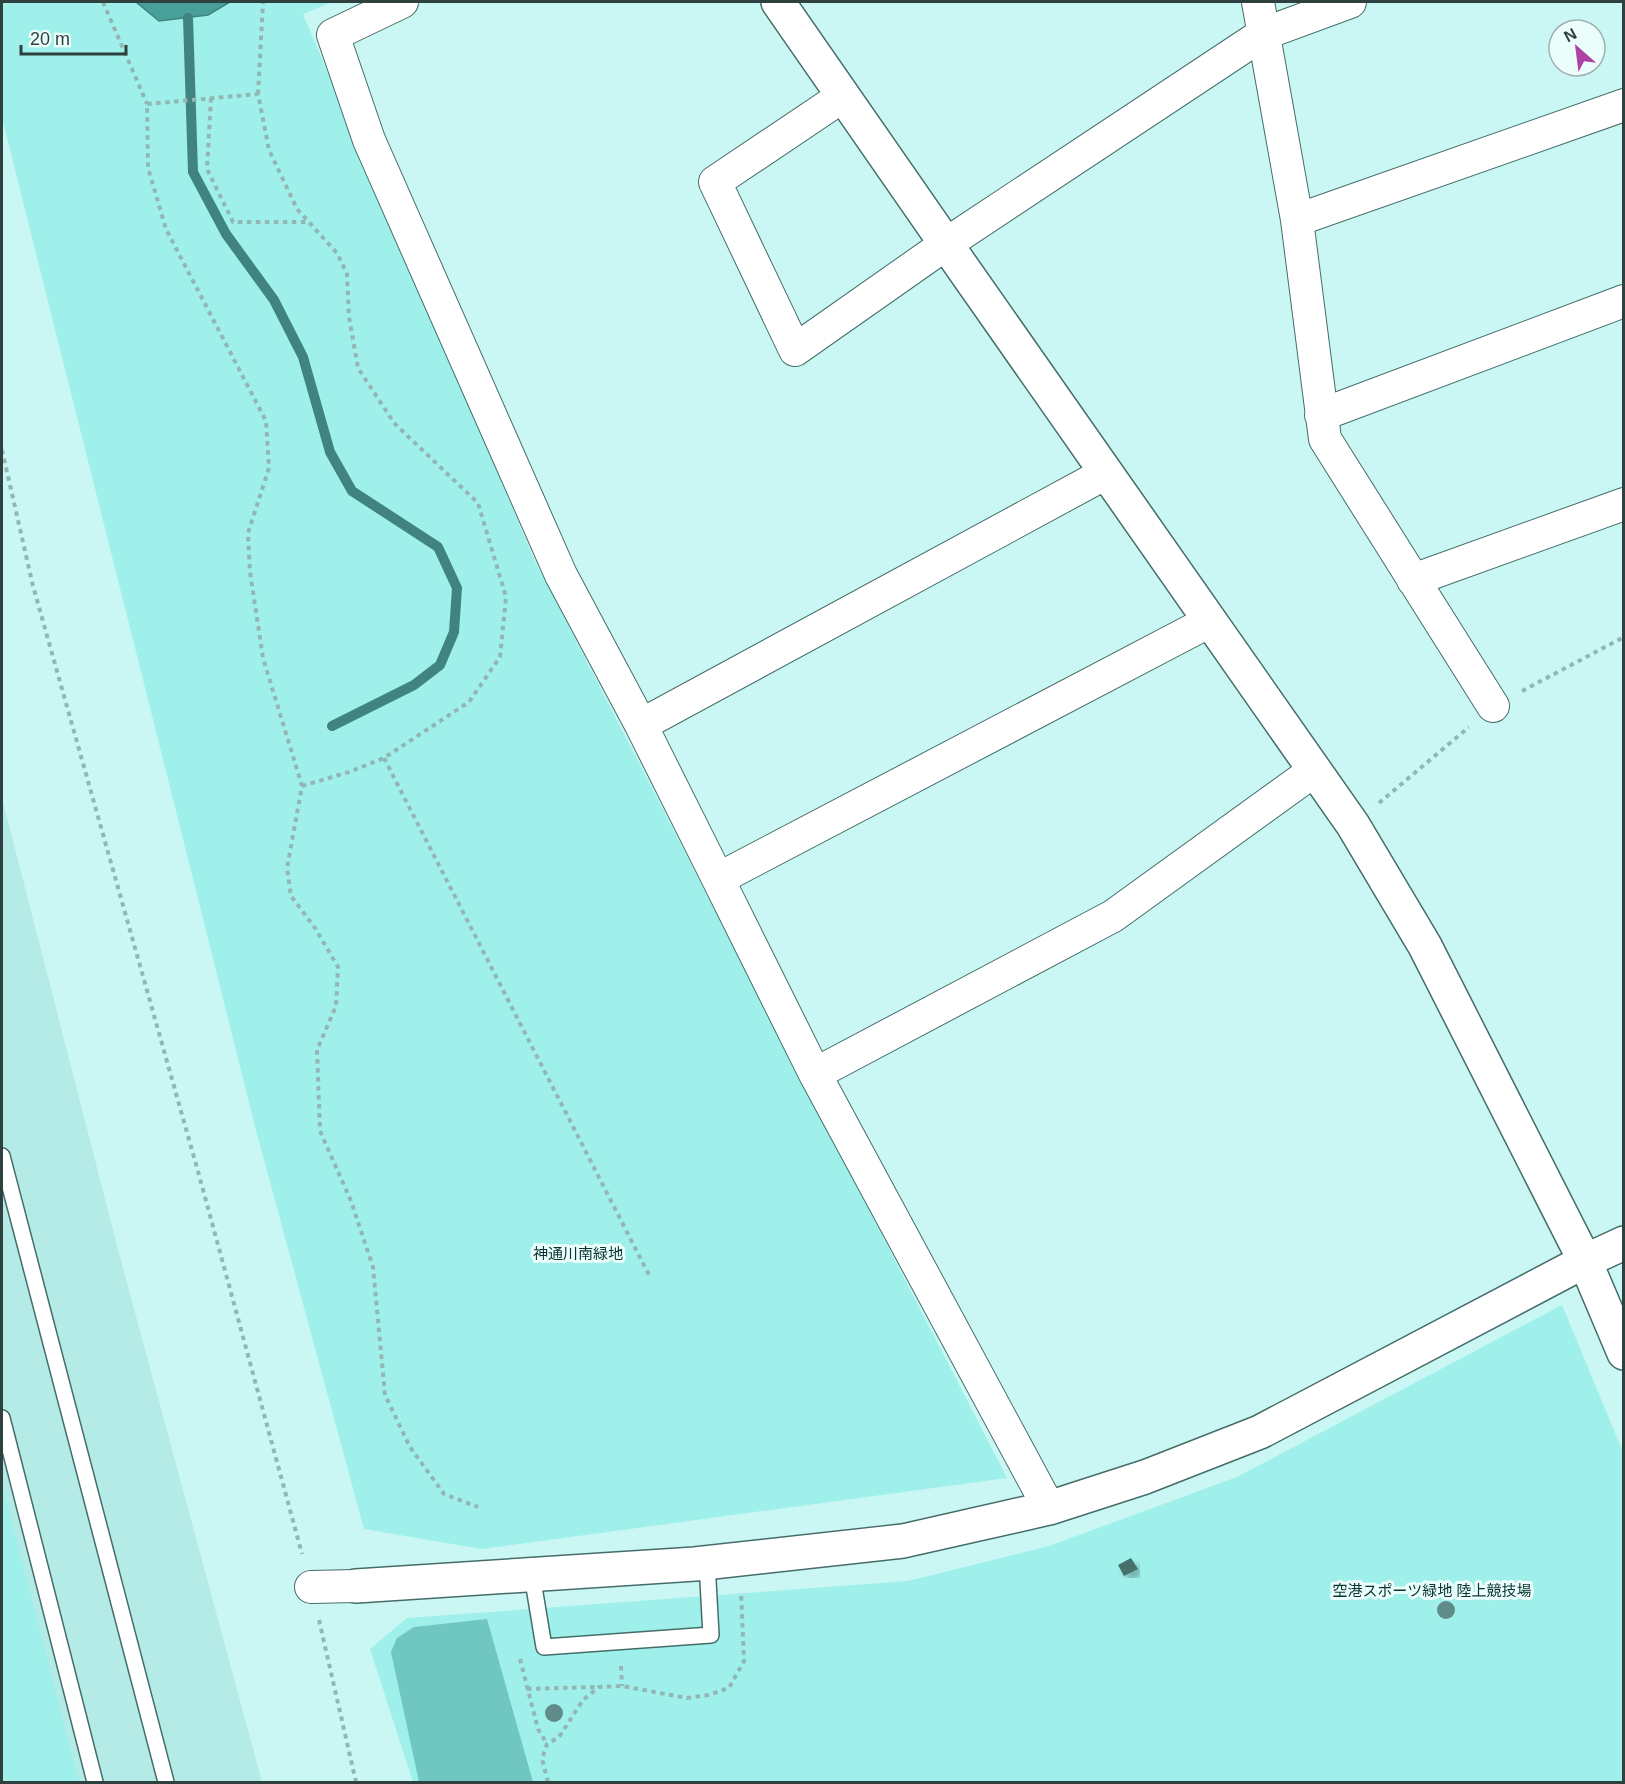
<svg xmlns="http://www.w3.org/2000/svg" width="1625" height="1784" font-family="Helvetica,'Noto Sans JP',sans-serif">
	<defs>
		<filter id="shadow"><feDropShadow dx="5.5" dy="5.5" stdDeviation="3" flood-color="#0004"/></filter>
	</defs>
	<rect width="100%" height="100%" fill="#caf7f3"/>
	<path fill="#b5ebe7" d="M2 798 120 1257 262 1782H2Z"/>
	<path fill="#9ff0ea" d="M2 2H332L303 14 533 557 1007 1478 482 1549 364 1529 257 1134 2 118Z
		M1562 1305 1623 1452V1782H413L370 1649 407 1618 908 1581 1049 1546 1237 1477Z
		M2 1483 79 1782H2Z"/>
	<path fill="#70c6c0" d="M487 1619 533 1782H419L391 1652 397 1638 414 1627Z"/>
	<path fill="#499f9a" stroke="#41837f" stroke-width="1.5" d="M136 2H230L208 15 159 21Z"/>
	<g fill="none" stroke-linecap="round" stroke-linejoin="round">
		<path stroke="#41837f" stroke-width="10" d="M188 18 193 172 226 234 274 300 303 357 330 452 352 491 438 547 457 588 454 632 440 665 414 685 332 726"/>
	</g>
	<path fill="#466f6c" filter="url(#shadow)" d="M1131 1558 1138 1569 1124 1576 1118 1565Z"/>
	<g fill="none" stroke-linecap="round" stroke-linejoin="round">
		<g stroke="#446d6a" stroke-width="18">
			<path id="lane" d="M2 1156 166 1782
				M2 1418 95 1782
				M532 1575 544 1647 711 1635 707 1563"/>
		</g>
		<g stroke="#446d6a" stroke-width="34">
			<path id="street" d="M402 2 333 35 369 140 561 575 641 725 1106 473
				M1258 2 1297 220 1325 439 1493 706
				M843 96 715 182 795 350 946 244 1263 34 1350 2
				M1297 220 1624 105
				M1321 415 1624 301
				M1413 580 1624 504
				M641 725 718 879 1210 621
				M718 879 815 1074 1113 916 1315 770
				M815 1074 1049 1508
				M311 1587 356 1586"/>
		</g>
		<g stroke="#446d6a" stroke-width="36">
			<path id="secondary" d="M778 2 946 244 1353 825 1425 946 1585 1261 1624 1353
				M356 1586 695 1564 903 1541 1049 1508 1145 1477 1260 1432 1585 1261 1624 1243"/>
		</g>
		<path stroke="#92b6b3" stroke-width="4" stroke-dasharray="4.5 4.5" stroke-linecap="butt" d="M103 2 147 104
			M258 94 263 2
			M211 98 207 169 233 222H309
			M2 450 33 586 199 1175 302 1554
			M1522 691 1624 637
			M384 758 649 1275
			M302 786 349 772 384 758 469 702 500 657 506 597 478 503 394 423 358 368 349 317 347 274 337 253 297 209 269 150 258 94 147 104 148 168 166 229 266 421 269 468 248 533 250 572 263 658 302 786 287 868 291 896 315 928 338 967 336 1006 317 1050 320 1131 351 1201 373 1267 385 1395 410 1447 444 1494 478 1507
			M1379 803 1469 727
			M319 1620 356 1782
			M520 1659 538 1729 547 1744
			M621 1666 622 1686
			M527 1689 598 1687
			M548 1782 542 1759 547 1744 559 1737 583 1700 599 1687 622 1686 687 1698 708 1695 729 1688 744 1661 741 1592"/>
		<use href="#lane" stroke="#fff" stroke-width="15"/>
		<use href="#street" stroke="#fff" stroke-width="32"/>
		<use href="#secondary" stroke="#fff" stroke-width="33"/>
	</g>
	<g fill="#5f8b88">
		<circle cx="1446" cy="1610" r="9"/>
		<circle cx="554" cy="1713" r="9"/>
	</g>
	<g text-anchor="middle" stroke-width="6" stroke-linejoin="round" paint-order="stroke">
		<g font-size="15" fill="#073331" stroke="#ecfefc">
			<text x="578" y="1259">神通川南緑地</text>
			<text x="1432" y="1596">空港スポーツ緑地 陸上競技場</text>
		</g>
	</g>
	<rect width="1625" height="1784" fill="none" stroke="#2f413f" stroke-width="6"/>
	<g transform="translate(1577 48) rotate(332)"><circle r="28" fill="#ecfefc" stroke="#a0b2b0" stroke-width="1.5"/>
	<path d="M0-4.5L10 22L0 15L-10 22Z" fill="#ae43a3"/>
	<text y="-9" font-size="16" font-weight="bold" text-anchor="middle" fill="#2f413f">N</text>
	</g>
	<path d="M21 45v9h105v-9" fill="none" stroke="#2f413f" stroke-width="3"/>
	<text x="30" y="45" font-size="18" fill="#2f413f" stroke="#ecfefc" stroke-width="4.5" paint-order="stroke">20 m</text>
</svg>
